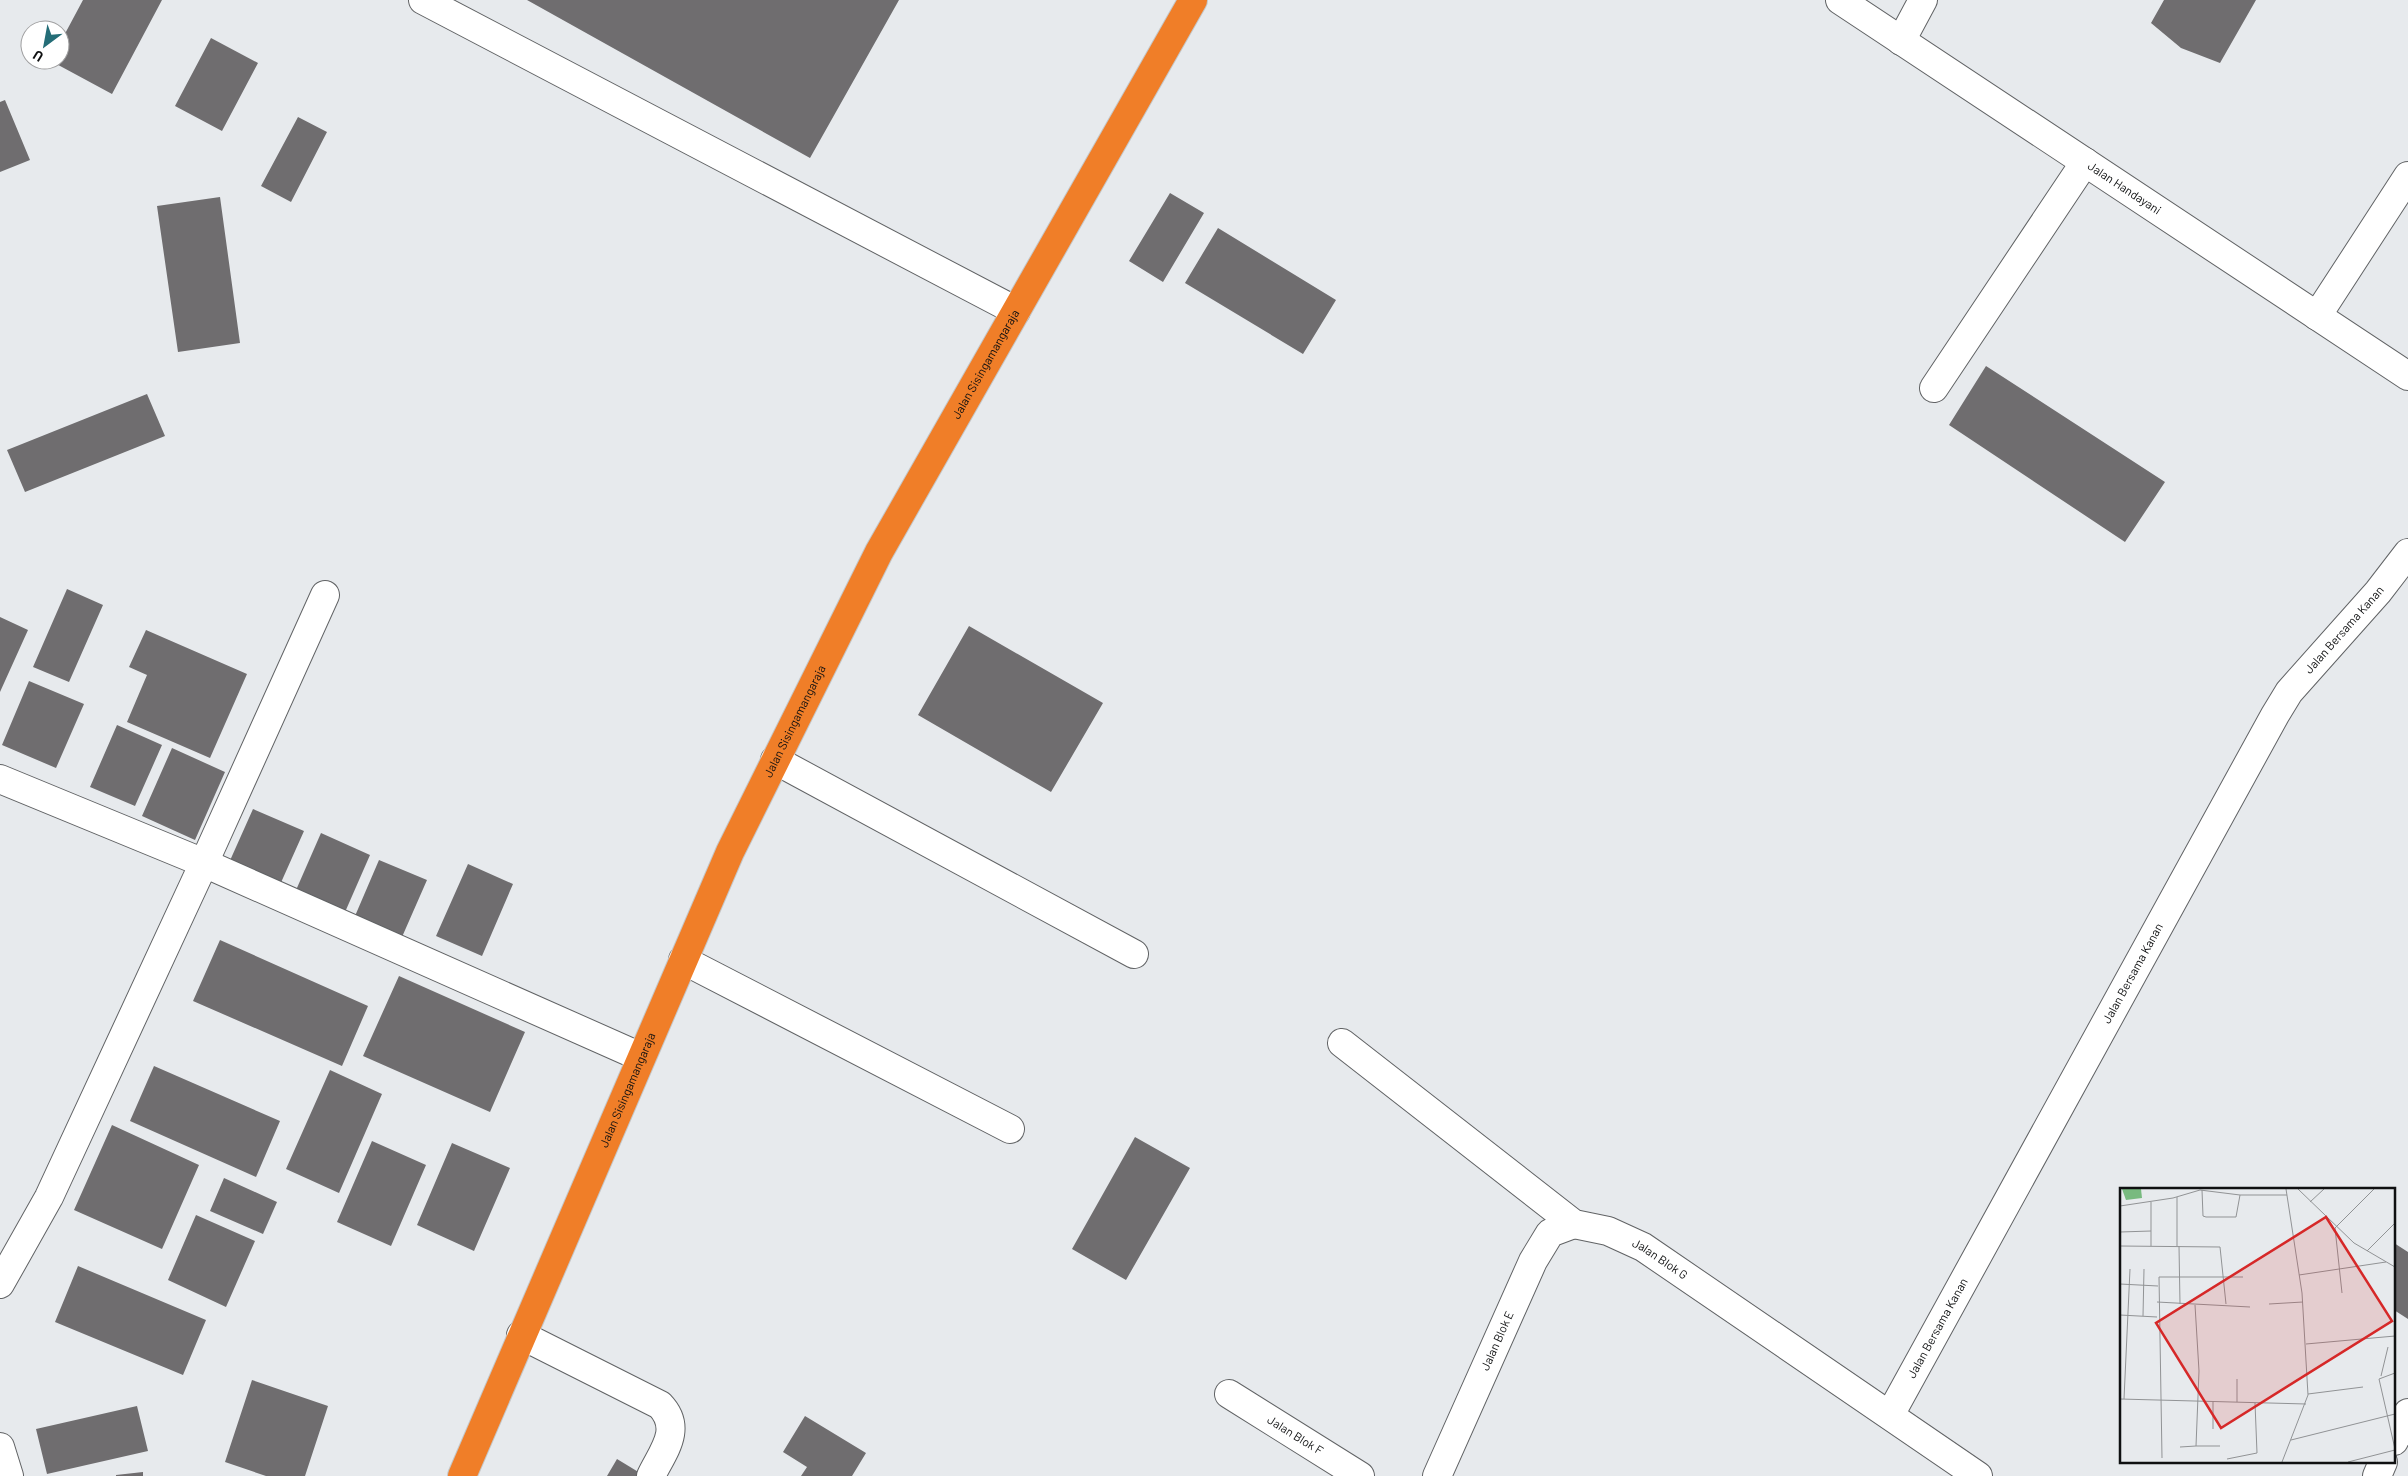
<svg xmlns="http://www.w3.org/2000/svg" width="2408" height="1476" font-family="Barlow,sans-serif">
	<rect width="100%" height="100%" fill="#e7eaed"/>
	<path fill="#6f6d6f" d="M83 0H162L112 94 49 60H60V43Z
		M527 0H899L810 158Z
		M2164 0H2256L2220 63 2181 48 2151 23Z
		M211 38 258 63 222 131 175 106Z
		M5 100 30 160 0 172V102Z
		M298 117 327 132 291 202 261 186Z
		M1170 193 1204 213 1163 282 1129 261Z
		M220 197 240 343 178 352 157 206Z
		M1218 228 1336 300 1303 354 1185 283Z
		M1986 366 2165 482 2125 542 1949 425Z
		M147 394 165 436 25 492 7 450Z
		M67 589 103 605 69 682 33 667Z
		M0 617 28 630 0 692Z
		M969 626 1103 703 1051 792 918 715Z
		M146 630 247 674 210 758 127 722 147 675 129 667Z
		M29 681 84 704 56 768 2 745Z
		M117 725 162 745 135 806 90 787Z
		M172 748 225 772 195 840 142 816Z
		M253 809 304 831 279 887 228 865Z
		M321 833 370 855 342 919 293 897Z
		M379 860 427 880 402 937 355 916Z
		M468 864 513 884 482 956 436 936Z
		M220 940 368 1006 342 1066 193 1001Z
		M399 976 525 1032 490 1112 363 1056Z
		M154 1066 280 1121 256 1177 130 1121Z
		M330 1070 382 1094 339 1193 286 1169Z
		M112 1125 199 1165 162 1249 74 1210Z
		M1135 1137 1190 1168 1126 1280 1072 1249Z
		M372 1141 426 1165 391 1246 337 1222Z
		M452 1143 510 1168 474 1251 417 1225Z
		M224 1178 277 1202 263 1234 210 1211Z
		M196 1215 255 1241 226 1307 168 1280Z
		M2394 1243 2408 1252V1319L2394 1310Z
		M78 1266 206 1320 183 1375 55 1322Z
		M252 1380 328 1406 305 1476H266L225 1462Z
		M137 1406 148 1451 47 1474 36 1429Z
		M805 1416 866 1453 852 1476H801L807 1467 783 1452Z
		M617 1459 645 1476H607Z
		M143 1472V1476H116V1475Z"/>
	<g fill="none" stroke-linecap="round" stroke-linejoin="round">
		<g stroke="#616365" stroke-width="30">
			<g id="minor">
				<path d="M423 0 1016 311"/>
				<path id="s1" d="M1840 0 2408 376"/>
				<path d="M1901 41 1923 0"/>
				<path d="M2317 316 2408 176"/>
				<path d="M1934 388 2085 162"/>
				<path d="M775 760 1134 954"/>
				<path d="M0 779 204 863 641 1057"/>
				<path d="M683 960 1010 1129"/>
				<path id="s2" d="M1342 1043 1574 1224 1608 1231 1643 1247 1978 1476"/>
				<path d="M0 1284 49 1197 204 863 325 595"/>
				<path d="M521 1335 660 1405C683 1429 663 1451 651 1476"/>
				<path id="s3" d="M1229 1394 1360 1476"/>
				<path id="s4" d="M1890 1415 2275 715 2289 692 2378 592 2408 553"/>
				<path d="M2394 1441 2408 1413"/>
				<path d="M0 1447 9 1476"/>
				<path id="s5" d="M1437 1476 1533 1261 1550 1233 1574 1224"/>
				<path d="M2377 1476 2383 1462"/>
			</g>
		</g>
		<g stroke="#c5c6c6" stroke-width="30">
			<g id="highway">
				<path id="s6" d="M462 1476 730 852 879 552 1193 0"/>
			</g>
		</g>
		<use href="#minor" stroke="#fff" stroke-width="28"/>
		<use href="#highway" stroke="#f07e28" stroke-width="28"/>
	</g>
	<g text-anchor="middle" stroke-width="5" stroke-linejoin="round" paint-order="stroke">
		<g font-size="12" fill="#0f1011" stroke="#fff">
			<text dy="4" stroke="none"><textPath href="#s1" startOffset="341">Jalan Handayani</textPath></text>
			<text dy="4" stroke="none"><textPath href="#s6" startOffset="1230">Jalan Sisingamangaraja</textPath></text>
			<text dy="4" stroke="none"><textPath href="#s4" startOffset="909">Jalan Bersama Kanan</textPath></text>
			<text dy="4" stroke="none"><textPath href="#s6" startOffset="825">Jalan Sisingamangaraja</textPath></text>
			<text dy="4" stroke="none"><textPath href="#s4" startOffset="504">Jalan Bersama Kanan</textPath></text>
			<text dy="4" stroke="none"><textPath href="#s6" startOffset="420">Jalan Sisingamangaraja</textPath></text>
			<text dy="4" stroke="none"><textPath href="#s2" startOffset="388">Jalan Blok G</textPath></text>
			<text dy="4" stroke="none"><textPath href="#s4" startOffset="99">Jalan Bersama Kanan</textPath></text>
			<text dy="4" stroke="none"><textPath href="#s5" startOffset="148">Jalan Blok E</textPath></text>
			<text dy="4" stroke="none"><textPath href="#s3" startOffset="78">Jalan Blok F</textPath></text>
		</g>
	</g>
	<g transform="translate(2120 1188)">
		<rect width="275" height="275" fill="#e7eaed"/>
		<path d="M2 1H21L22 10 6 12Z" fill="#78ba7f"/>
		<path fill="none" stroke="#919395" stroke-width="1" d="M178 1 234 55 275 79M82 2 83 28 86 29H116L120 7M57 9V58M190 14 204 1M0 18 53 10 80 2 120 7H167M0 44 31 43M0 58 100 59 106 116M31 58V14M59 58 60 116M247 63 275 35M179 87 266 74M0 96 38 98M222 105 215 40 254 1M37 114 130 119M149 116 183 114M75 117 79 183 76 258H100M0 127 37 129M23 128 24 81M186 156 275 148M275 185 259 191 275 261M261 188 268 159M188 206 243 199M0 211 186 216M4 211 10 81M93 214V241M117 214V191M171 252 275 226M60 259 76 258M42 270 39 89H123M107 271 137 265 135 215M162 274 188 207 182 105 166 1M228 274 275 262"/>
		<path fill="#d62828" fill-opacity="0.15" stroke="#d62828" stroke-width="2.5" d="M206 29 272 133 101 240 36 135Z"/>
		<rect width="275" height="275" fill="none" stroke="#0f1011" stroke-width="2.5"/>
	</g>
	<g transform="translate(45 45) rotate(212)"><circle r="24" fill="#ffffff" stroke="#9f9fa0"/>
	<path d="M0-4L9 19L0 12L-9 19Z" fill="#246d77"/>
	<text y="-8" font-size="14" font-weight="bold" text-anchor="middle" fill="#0f1011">U</text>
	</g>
</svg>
